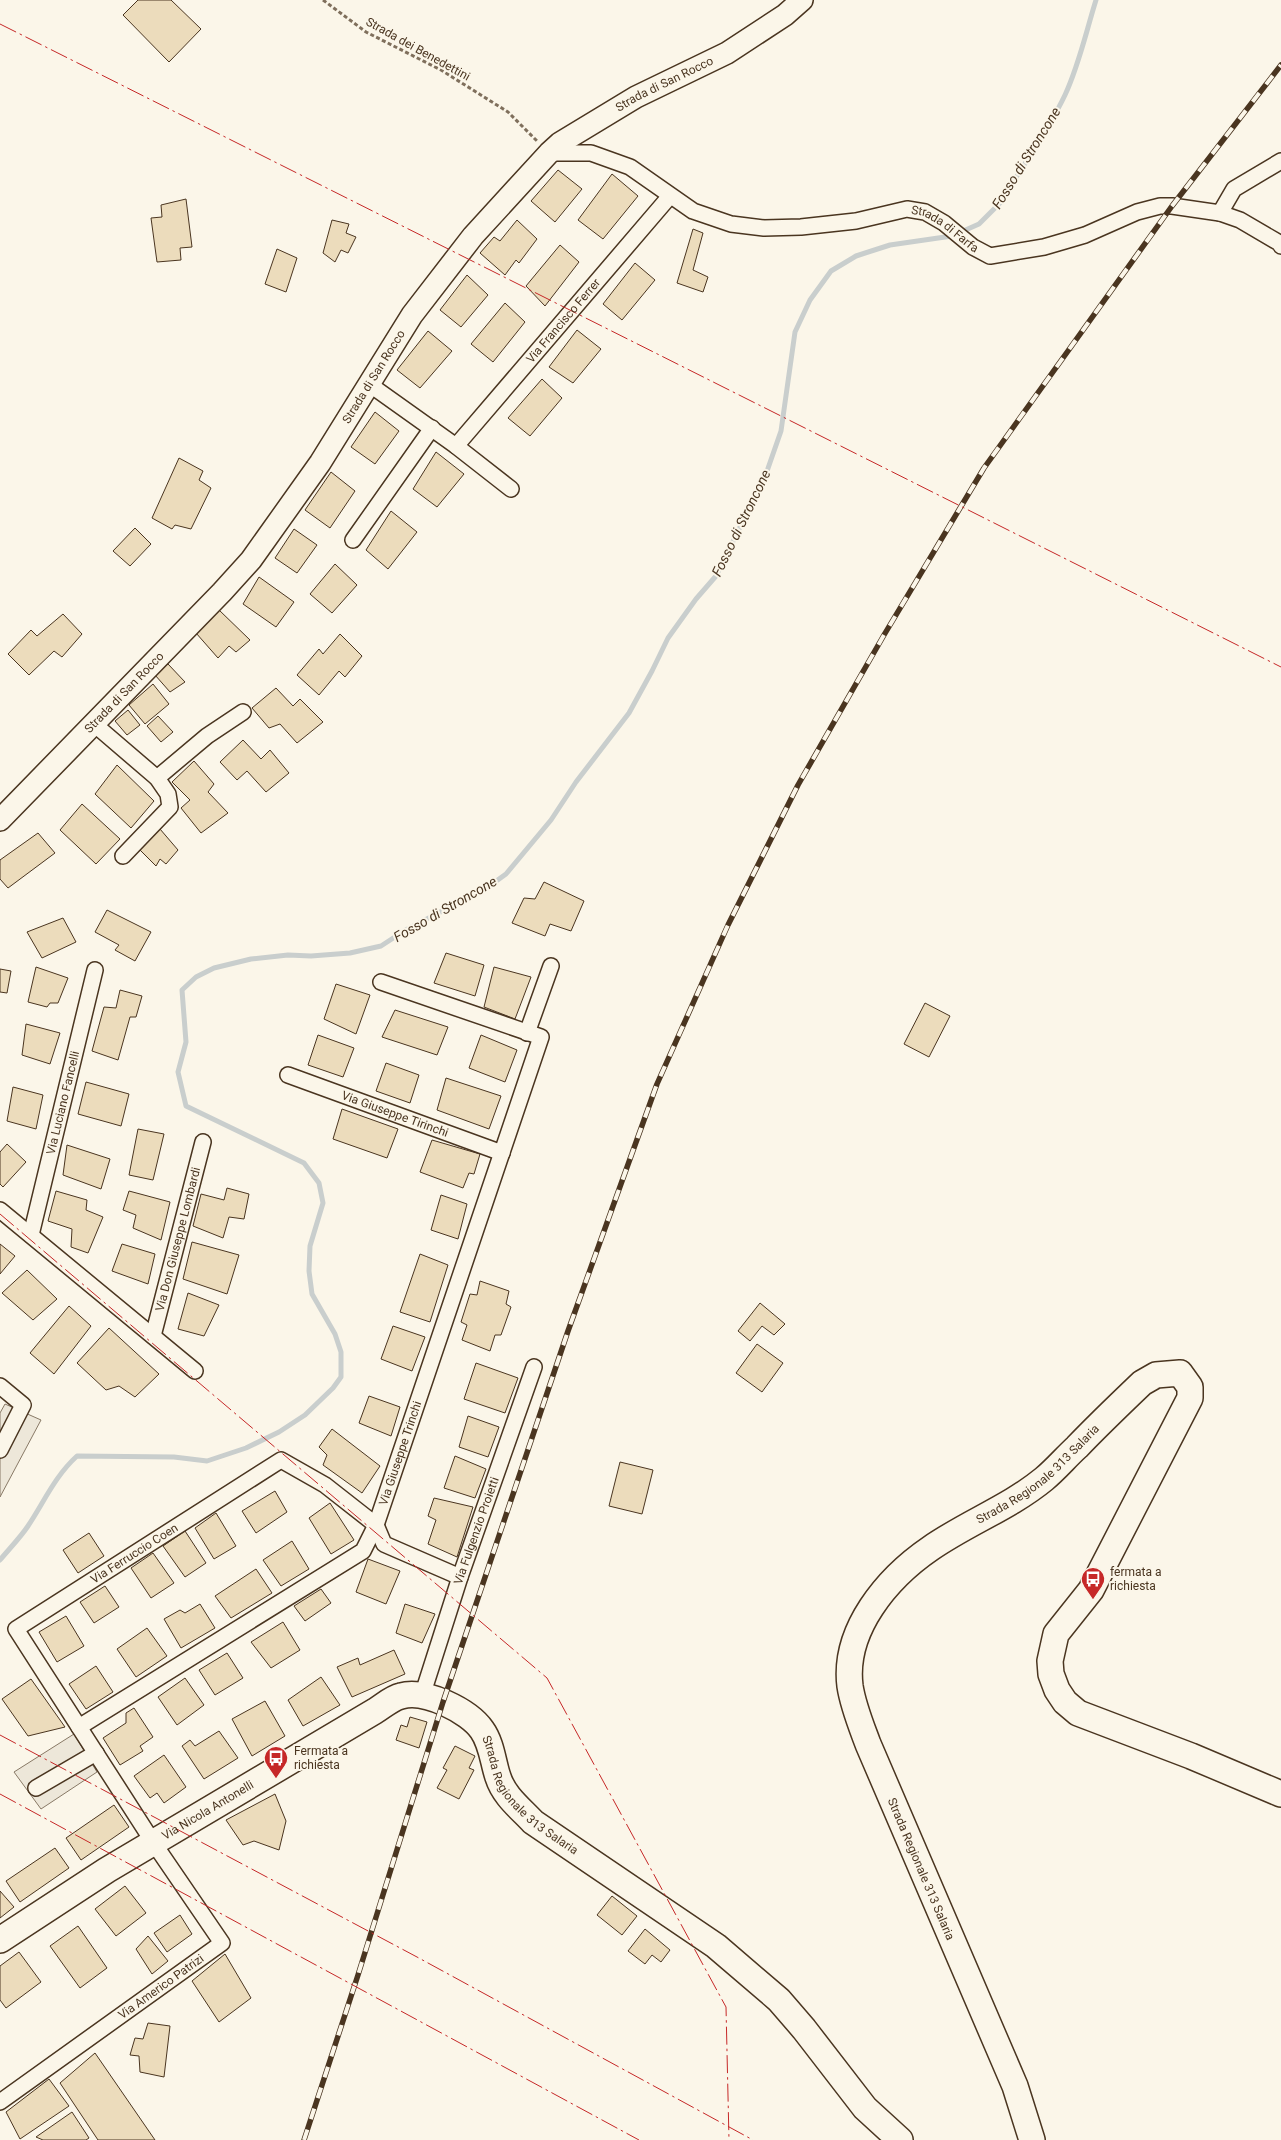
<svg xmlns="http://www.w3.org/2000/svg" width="1281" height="2140" font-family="Roboto,sans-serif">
	<rect width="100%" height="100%" fill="#fbf6e9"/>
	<path fill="#ede7d9" stroke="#887966" d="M5 1404 41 1420 0 1497V1413Z
		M74 1734 97 1772 41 1809 14 1772Z"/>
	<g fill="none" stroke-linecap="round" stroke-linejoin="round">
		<path stroke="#c9cecd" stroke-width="5" d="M0 1560C9 1549 20 1538 28 1526 44 1502 55 1476 77 1456L174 1457 207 1461 246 1448 279 1432 305 1415 333 1388 341 1377V1352L335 1334 312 1294 309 1271 310 1246 323 1203 319 1183 304 1163 186 1106 178 1072 186 1042 182 990 196 977 214 968 251 959 288 955 311 956 350 953 381 946 404 931 488 887 506 874 551 820 576 782 629 713 652 671 668 638 696 599 716 576 766 474 781 431 795 332 810 300 831 271 856 256 890 245 952 236 979 224 1000 203C1021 168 1047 133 1065 95 1079 65 1086 32 1096 0"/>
	</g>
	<path fill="#ecdcbc" stroke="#4a3520" d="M138 0H171L201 29 169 62 123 15Z
		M558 170 582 189 555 222 531 201Z
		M612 174 638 196 603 239 578 220Z
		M186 199 192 247 180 248 181 260 157 262 151 218 162 217 161 205Z
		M332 220 349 224 346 233 356 237 348 253 341 250 335 262 323 253Z
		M517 220 537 239 519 263 516 260 505 275 480 253 494 237 500 241Z
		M693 229 703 233 693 270 708 277 703 292 677 283Z
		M560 245 579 262 545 306 526 286Z
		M277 249 297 258 286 292 265 284Z
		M635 263 655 280 622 320 603 304Z
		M467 275 488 295 461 327 440 310Z
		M505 303 525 322 493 362 471 344Z
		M577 330 601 349 573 383 549 367Z
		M428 331 452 351 420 388 397 370Z
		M542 379 562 398 530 436 508 418Z
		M375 412 399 431 375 464 351 447Z
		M436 452 464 474 437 507 413 489Z
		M179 458 203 471 199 480 211 488 191 529 175 525 172 529 152 518Z
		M331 472 355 491 330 528 305 510Z
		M391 511 417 532 388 569 366 550Z
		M135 528 151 544 130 566 113 551Z
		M294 529 317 545 297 573 275 558Z
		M335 564 357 585 332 613 310 594Z
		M259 577 294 602 276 627 243 604Z
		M218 609 250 640 236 652 229 646 218 658 196 633Z
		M63 614 82 634 62 657 54 651 29 675 8 654 31 630 37 636Z
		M340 634 362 656 345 677 339 671 319 695 297 675 319 649 323 654Z
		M168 664 185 682 170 692 155 675Z
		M153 684 169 704 145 724 129 705Z
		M276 688 293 706 300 699 323 722 297 743 280 724 269 728 252 708Z
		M128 710 140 725 127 735 115 721Z
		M158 716 173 732 161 742 147 726Z
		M243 740 261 759 270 750 289 773 266 792 247 771 237 780 220 762Z
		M194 761 214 784 208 792 228 813 201 833 181 808 190 800 172 782Z
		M117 765 154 801 131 828 95 794Z
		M82 804 120 839 96 864 60 830Z
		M160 829 178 850 166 864 160 859 156 866 140 850Z
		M38 833 55 853 8 888 0 879V860Z
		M544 882 584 901 571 931 550 924 545 936 512 923 524 898 535 899Z
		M107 910 151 932 135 961 115 950 119 945 95 932Z
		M63 918 76 942 42 958 27 932Z
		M446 953 484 965 475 996 434 983Z
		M36 967 68 978 58 1003H50L47 1007 28 1002Z
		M494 967 531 977 515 1019 484 1007Z
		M0 969 11 971 7 993 0 992Z
		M336 984 370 995 356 1034 324 1019Z
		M120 990 142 996 136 1017H130L118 1060 92 1051 104 1007 116 1008Z
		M925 1003 950 1016 929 1057 904 1044Z
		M395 1010 448 1027 437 1055 382 1037Z
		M26 1024 60 1033 50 1064 22 1055Z
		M318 1035 354 1048 343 1077 308 1065Z
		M481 1035 517 1050 505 1082 469 1068Z
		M386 1063 419 1075 410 1103 376 1091Z
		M446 1078 501 1096 489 1129 437 1110Z
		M86 1082 129 1094 121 1126 78 1114Z
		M13 1087 43 1095 36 1129 7 1121Z
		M342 1109 398 1129 387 1158 333 1139Z
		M138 1129 164 1134 153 1180 129 1175Z
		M432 1140 480 1154 474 1174 469 1173 463 1188 420 1172Z
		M7 1144 26 1162 3 1187 0 1184V1152Z
		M67 1145 110 1159 101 1189 63 1175Z
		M227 1188 249 1194 244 1219 229 1217 223 1238 193 1226 201 1194 224 1200Z
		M56 1191 87 1200 86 1210 103 1217 88 1253 71 1247 72 1229 48 1221Z
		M129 1191 170 1202 161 1240 133 1228 136 1215 123 1210Z
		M441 1195 467 1204 458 1239 431 1230Z
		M192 1242 239 1255 227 1294 183 1279Z
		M0 1244 15 1256 0 1274Z
		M122 1244 155 1254 148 1284 112 1271Z
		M420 1254 448 1265 430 1322 400 1312Z
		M27 1270 57 1299 33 1320 2 1293Z
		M480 1281 509 1291 506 1304 511 1307 501 1335H495L490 1351 462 1340 467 1325 461 1322 470 1294 477 1295Z
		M188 1293 219 1305 204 1336 178 1329Z
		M760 1303 785 1324 774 1335 762 1326 750 1341 738 1331Z
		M69 1306 91 1326 54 1374 30 1353Z
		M393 1326 425 1337 412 1371 381 1359Z
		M109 1328 159 1374 135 1397 119 1386 106 1390 77 1363Z
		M757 1344 783 1363 762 1392 736 1373Z
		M476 1363 518 1378 505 1413 464 1399Z
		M369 1396 400 1407 391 1436 359 1423Z
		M468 1416 499 1427 488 1457 459 1447Z
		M332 1429 380 1466 362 1493 323 1465 327 1455 319 1447Z
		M455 1456 486 1469 475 1498 444 1488Z
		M620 1462 653 1470 642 1514 609 1506Z
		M275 1491 287 1512 256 1533 242 1511Z
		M434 1498 473 1507 457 1557 428 1544 436 1520 428 1516Z
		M330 1503 354 1540 331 1554 309 1518Z
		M216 1513 236 1546 214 1559 195 1528Z
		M185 1531 206 1563 185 1577 163 1546Z
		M89 1533 104 1556 78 1573 63 1550Z
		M292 1541 309 1569 281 1586 263 1560Z
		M153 1553 174 1583 151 1598 131 1568Z
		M368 1559 400 1571 386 1604 356 1592Z
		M256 1569 272 1593 231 1618 215 1596Z
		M105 1586 119 1607 94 1623 80 1602Z
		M321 1589 331 1603 305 1621 294 1606Z
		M200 1604 215 1628 181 1648 164 1619 180 1610 185 1613Z
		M405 1604 435 1614 422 1643 396 1633Z
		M66 1616 84 1646 57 1662 39 1632Z
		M283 1622 300 1650 271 1668 251 1642Z
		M147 1628 167 1656 136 1677 117 1649Z
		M394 1650 405 1674 352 1697 337 1667 358 1658 360 1665Z
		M227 1653 243 1678 215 1695 199 1670Z
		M96 1666 113 1692 86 1709 69 1684Z
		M321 1677 340 1705 303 1726 288 1700Z
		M185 1678 204 1705 177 1725 158 1697Z
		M31 1679 65 1727 28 1736 2 1699Z
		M265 1701 285 1736 252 1756 232 1719Z
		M134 1708 153 1737 140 1746 143 1751 120 1765 103 1738 126 1723V1713Z
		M410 1717 427 1722 419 1748 396 1740 401 1725 407 1727Z
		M219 1731 238 1758 204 1779 182 1746 190 1740 195 1746Z
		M455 1746 475 1756 469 1768 474 1770 459 1799 437 1788 447 1770 443 1768Z
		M164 1755 186 1787 164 1803 157 1793 150 1798 134 1776Z
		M275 1794 286 1821 279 1850 254 1841 243 1845 226 1820Z
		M114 1805 129 1827 81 1860 66 1838Z
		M55 1848 69 1868 20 1902 6 1881Z
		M125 1886 146 1913 116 1936 95 1909Z
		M0 1891 14 1907 0 1918Z
		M612 1896 637 1916 622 1935 597 1915Z
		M180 1915 192 1934 167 1952 154 1933Z
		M78 1926 107 1968 80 1988 50 1946Z
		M645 1929 670 1950 661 1962 652 1955 645 1964 628 1951Z
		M148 1936 168 1961 152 1974 136 1949Z
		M19 1952 41 1982 6 2008 0 2000V1966Z
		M225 1954 251 1998 219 2022 192 1981Z
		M148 2023 170 2026 164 2077 140 2072 139 2056 130 2055 135 2038 143 2039Z
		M95 2053 155 2140H98L60 2083Z
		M49 2079 69 2106 20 2139 6 2112Z
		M72 2112 89 2138 86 2140H43L36 2137Z"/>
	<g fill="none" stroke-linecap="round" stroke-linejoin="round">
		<g stroke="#4a3520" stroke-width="18">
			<g id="street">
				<path id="s1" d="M549 153H591L630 167 693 211 731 224 764 228 801 227 856 221 907 209 925 212 944 223 973 247 990 256 1044 247 1085 235 1137 212 1160 206H1172L1220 213 1240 220 1281 244V246"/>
				<path d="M1220 213 1234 189 1281 161"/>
				<path d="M369 384 456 446 511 489"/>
				<path id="s2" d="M456 446 670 196"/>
				<path d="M353 540 432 428"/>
				<path d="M94 724 157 778 168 794 170 807 123 856"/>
				<path d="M157 778 207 736 243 712"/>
				<path d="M527 1033 551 966"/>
				<path id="s3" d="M288 1075 502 1153"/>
				<path d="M0 1210 195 1371"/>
				<path id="s4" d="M31 1235 95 970"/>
				<path id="s5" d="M153 1336 203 1142"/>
				<path d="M0 1386 23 1405 0 1450"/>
				<path id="s6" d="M422 1696 460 1577 534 1367"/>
				<path id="s7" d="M79 1727 363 1551 376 1525 541 1037 381 982"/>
				<path d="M36 1788 96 1753"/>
				<path id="s8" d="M0 2102 222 1943 153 1842 16 1629 281 1460 325 1485 376 1525 384 1544 460 1577"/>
			</g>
		</g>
		<g stroke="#4a3520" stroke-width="24">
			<g id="secondary">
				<path id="s9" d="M0 820 222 592 251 560 320 463 412 315 473 236 549 153 560 143 636 97 727 53 785 15 802 0"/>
			</g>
		</g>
		<g stroke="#4a3520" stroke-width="28">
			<g id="primary">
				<path id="s10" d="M0 1940 107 1870 375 1711C383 1706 392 1698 401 1696 425 1689 469 1711 482 1730 492 1744 493 1763 498 1777 504 1796 520 1808 533 1822L716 1946 779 2000 804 2029 865 2108 900 2140"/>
				<path id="s11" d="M1032 2140 1015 2086 868 1744C861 1725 853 1706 850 1686 843 1630 887 1578 931 1548 967 1523 1010 1507 1044 1479 1056 1469 1066 1457 1077 1447 1098 1425 1120 1404 1142 1383L1156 1375 1180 1373 1190 1387V1398L1091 1590 1056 1634 1050 1661 1051 1674 1057 1690 1065 1702 1078 1713 1191 1756 1281 1794"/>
			</g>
		</g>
		<path stroke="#7f6f5c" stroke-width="3" stroke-dasharray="4 2.5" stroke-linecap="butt" d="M323 0 366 32 441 70 508 112 537 141"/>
		<use href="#street" stroke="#fbf6e9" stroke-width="15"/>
		<use href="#secondary" stroke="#fbf6e9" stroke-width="21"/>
		<use href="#primary" stroke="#fbf6e9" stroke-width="25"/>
		<g stroke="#4a3520" stroke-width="5.5">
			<path id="rail" d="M304 2140 358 1975 443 1702 568 1331 657 1084 728 925 798 785 884 635 984 468 1172 206 1281 65"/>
		</g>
		<use href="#rail" stroke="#fbf6e9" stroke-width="4" stroke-dasharray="11" stroke-linecap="butt"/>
		<path stroke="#c62828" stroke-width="1" stroke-dasharray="18 4 2.5 4" stroke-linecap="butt" d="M0 24 1281 667
			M0 1214 547 1678 726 2007 729 2140
			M0 1735 417 1957 753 2140
			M0 1794 639 2140"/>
	</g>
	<defs>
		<g id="bus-pin" transform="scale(1.25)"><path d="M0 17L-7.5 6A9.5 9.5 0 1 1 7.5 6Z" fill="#c62828" stroke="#fbf6e9"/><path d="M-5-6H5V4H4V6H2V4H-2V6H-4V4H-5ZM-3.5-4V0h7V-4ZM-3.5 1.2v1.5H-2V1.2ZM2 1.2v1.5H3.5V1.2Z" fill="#fff"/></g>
	</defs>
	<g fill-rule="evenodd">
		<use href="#bus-pin" x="1093" y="1579"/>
		<use href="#bus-pin" x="276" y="1758"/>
	</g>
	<g text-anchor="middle" stroke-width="4" stroke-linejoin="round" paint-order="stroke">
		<g font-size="12" fill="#4a3520" stroke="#fbf6e9">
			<text transform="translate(418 49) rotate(29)" y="4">Strada dei Benedettini</text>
			<text dy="4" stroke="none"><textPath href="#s9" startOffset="1002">Strada di San Rocco</textPath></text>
			<text dy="4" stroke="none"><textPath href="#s1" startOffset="422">Strada di Farfa</textPath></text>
			<text dy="4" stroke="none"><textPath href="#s2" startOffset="165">Via Francisco Ferrer</textPath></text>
			<text dy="4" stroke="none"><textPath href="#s9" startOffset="582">Strada di San Rocco</textPath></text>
			<text dy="4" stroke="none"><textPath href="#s9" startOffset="178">Strada di San Rocco</textPath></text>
			<text dy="4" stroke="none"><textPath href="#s4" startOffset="136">Via Luciano Fancelli</textPath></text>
			<text dy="4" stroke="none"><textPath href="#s3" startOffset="114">Via Giuseppe Tirinchi</textPath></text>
			<text dy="4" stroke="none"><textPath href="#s5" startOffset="100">Via Don Giuseppe Lombardi</textPath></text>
			<text dy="4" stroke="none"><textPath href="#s7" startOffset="439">Via Giuseppe Trinchi</textPath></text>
			<text dy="4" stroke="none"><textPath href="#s11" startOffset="788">Strada Regionale 313 Salaria</textPath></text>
			<text dy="4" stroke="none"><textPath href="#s6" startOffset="174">Via Fulgenzio Proietti</textPath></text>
			<text dy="4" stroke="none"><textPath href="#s8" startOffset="789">Via Ferruccio Coen</textPath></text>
			<text dy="4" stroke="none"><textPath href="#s10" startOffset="645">Strada Regionale 313 Salaria</textPath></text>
			<text dy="4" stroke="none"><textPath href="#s10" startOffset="245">Via Nicola Antonelli</textPath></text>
			<text transform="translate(921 1869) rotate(67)" y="4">Strada Regionale 313 Salaria</text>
			<text dy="4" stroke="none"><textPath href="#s8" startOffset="198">Via Americo Patrizi</textPath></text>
		</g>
		<g font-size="12" fill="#4a3520" stroke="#fbf6e9" text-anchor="start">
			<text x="1110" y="1576">fermata a<tspan x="1110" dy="14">richiesta</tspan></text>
			<text x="294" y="1755">Fermata a<tspan x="294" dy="14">richiesta</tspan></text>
		</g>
		<g font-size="14" font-style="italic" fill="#4a3520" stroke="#fbf6e9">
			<text transform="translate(1026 158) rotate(-58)" y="5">Fosso di Stroncone</text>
			<text transform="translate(741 523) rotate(-64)" y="5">Fosso di Stroncone</text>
			<text transform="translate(445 909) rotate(-30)" y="5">Fosso di Stroncone</text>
		</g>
	</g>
</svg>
